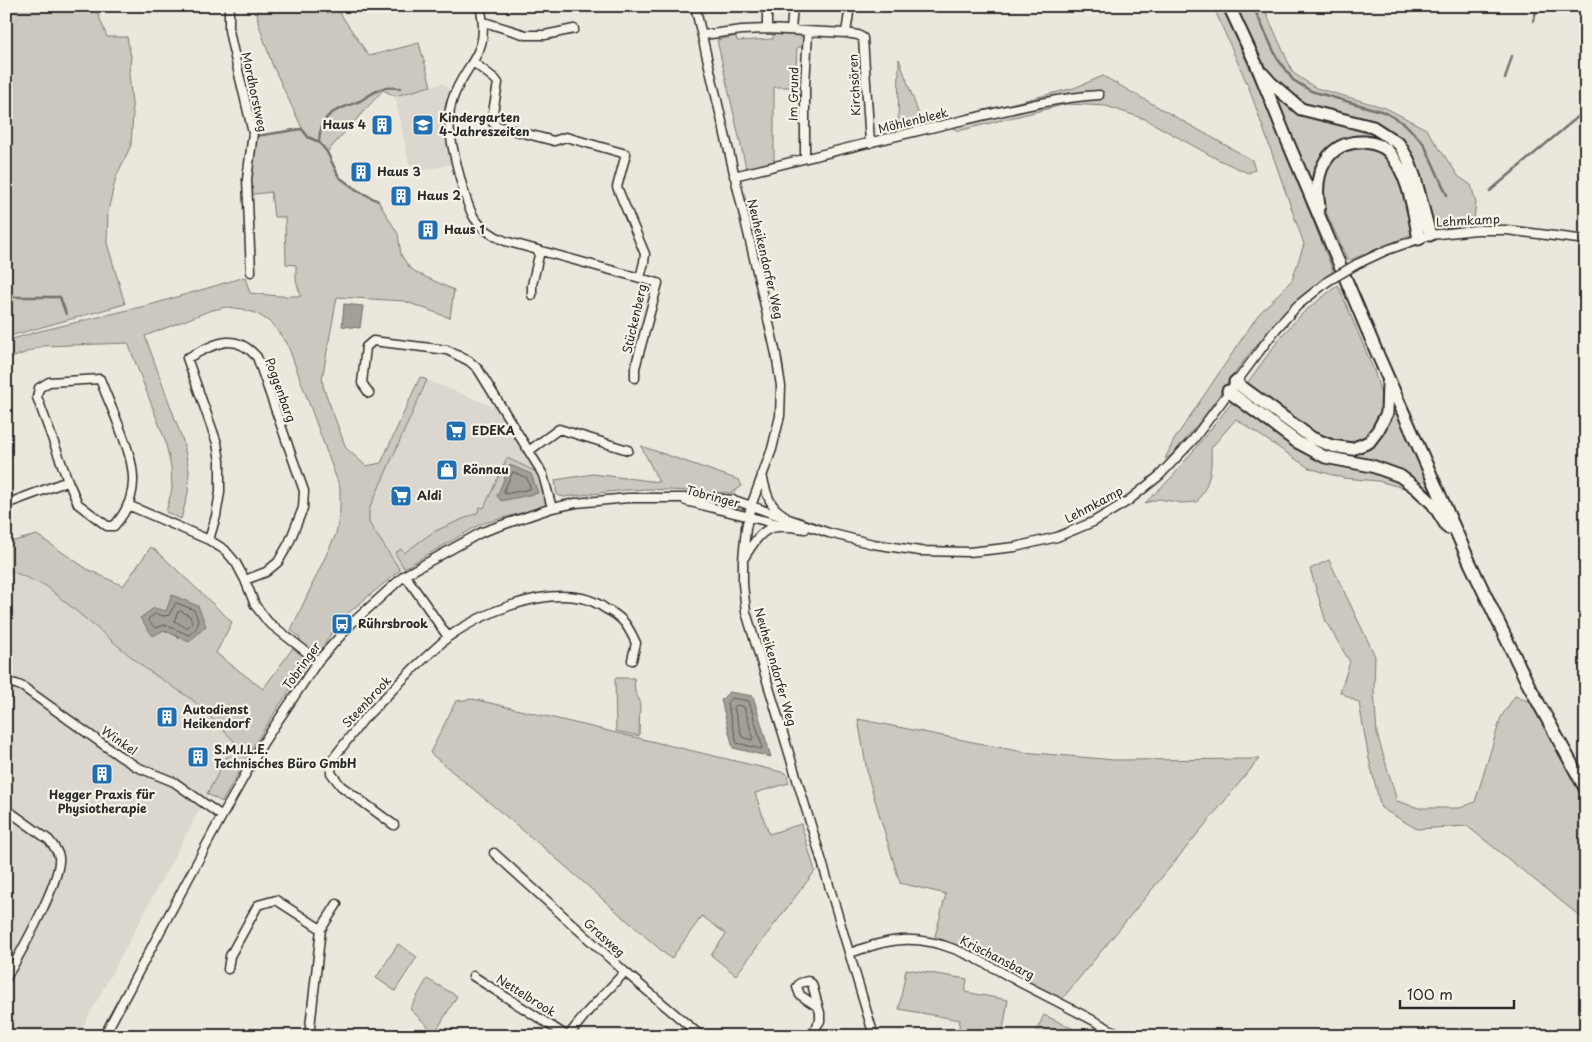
<svg xmlns="http://www.w3.org/2000/svg" width="1592" height="1042" font-family="'Playpen Sans',sans-serif">
	<rect width="100%" height="100%" fill="#ebe7dd"/>
	<filter id="ink" filterUnits="userSpaceOnUse"><feTurbulence type="fractalNoise" baseFrequency=".02" numOctaves="2"/><feDisplacementMap in="SourceGraphic" scale="10" xChannelSelector="R" yChannelSelector="G"/><feConvolveMatrix kernelMatrix="1 2 1 2 8 2 1 2 1" color-interpolation-filters="sRGB"/></filter>
	<g filter="url(#ink)">
		<path fill="#dbd7ce" d="M442 83 451 91 446 105 444 120V131L452 164 418 172 409 163 395 96Z
			M427 380 501 410 517 436 535 471 507 459 484 508 477 513 433 532 403 553 401 550 395 553 404 568 400 570 369 523V510Z
			M9 570 46 586 146 669 193 700 236 742 78 1036H6V573Z"/>
		<path fill="#cbc8bf" stroke="#7b7a75" fill-rule="evenodd" d="M6 6H95L107 37H127L131 57 129 73 133 114 131 145 116 177 108 211 107 243 125 304 6 337Z
			M257 6H335L369 56 419 43 431 86 395 96 383 90 327 152 339 177 357 190 378 201 398 234 401 255 409 267 417 273 454 290 450 318 404 301 337 297 322 379 324 389 346 448 366 466 381 463 420 377 427 380 369 510V523L400 570 341 619 316 657 297 642 300 638 291 630 336 534 340 511V488L287 343 271 323 258 314 243 309 226 307 209 311 145 336 183 441 189 470 188 493 181 519 166 512 172 489 171 467 165 440 128 343 43 346 6 360V341L36 332 153 304 245 277 250 293 278 296H301L296 281V265L286 264 285 217H274L271 192 248 195 256 136 302 128 272 64 258 22Z
			M1213 6H1222L1274 122 1333 271 1293 303 1248 355 1202 419 1173 454 1165 459 1174 440 1258 315 1292 280 1304 244 1249 88Z
			M1235 6H1263L1293 73 1316 88 1386 108 1426 129 1459 177 1471 185 1476 203 1473 226 1434 228 1422 183 1409 151 1374 123 1304 104 1275 82 1258 54Z
			M773 33 803 36 805 40 804 47H797L795 87H774V162L746 168 717 40 736 36 737 41 773 39Z
			M899 59 923 126 898 132Z
			M1103 76 1252 160 1255 170 1248 173 1217 159 1145 119 1106 106 1067 104 958 131 946 124 953 118 1074 88Z
			M1267 83 1280 97 1376 132 1396 146 1405 166 1374 140 1330 148 1313 192Z
			M1371 146 1388 155 1400 172 1415 233 1348 261 1326 212 1321 185 1327 164 1344 148Z
			M1338 285 1375 373 1383 403 1378 424 1364 439 1345 445 1312 434 1245 386 1283 334 1304 312Z
			M1240 392 1322 447 1364 446 1391 396 1433 491 1430 492 1412 476 1393 467 1344 459 1310 446 1238 395Z
			M1234 400 1294 442 1373 469 1404 481V488L1378 481 1343 478 1309 468 1236 419 1211 448C1212 472 1210 482 1197 502L1182 503 1159 499 1145 503 1173 476Z
			M641 446 739 480 742 486 732 493 648 489 626 490 564 497 557 495 555 480 593 474 659 482Z
			M507 458 543 475 551 505 481 524 404 568 395 553 401 549 404 553 433 532 477 513 480 507 484 508Z
			M37 535 87 569 123 586 151 547 160 554 232 622 216 653 263 689 293 648 309 660 257 740 222 802 207 794 235 742 193 700 146 669 46 586 9 570 6 573V543ZM205 626 189 642 164 630Z
			M1329 560 1375 656 1374 690 1377 734 1397 801 1419 808H1460L1475 802 1501 717 1515 696 1530 702 1586 802V921L1467 826 1417 829 1381 808 1369 759 1359 703 1340 692 1350 662 1326 622 1310 569Z
			M615 678H634L635 692 640 701 639 736 616 731Z
			M473 699 786 773 789 783 755 793 769 834 801 824 815 871 736 975 711 955 726 934 702 916 671 959 550 853 430 753 456 701Z
			M858 719 1023 752 1114 760 1259 759 1062 999 935 936 946 894 900 883 868 777Z
			M398 944 417 957 395 991 376 978Z
			M906 969 967 979 965 992 1008 1000 1002 1036H969L958 1034 960 1020 899 1009Z
			M427 979 457 996 435 1033 410 1009Z
			M1044 1015 1089 1036H1034Z"/>
		<path fill="#a29f98" stroke="#72716c" d="M344 304 363 306 360 328 342 326Z
			M510 465 531 474 538 493 501 501 497 496Z
			M172 595 198 606 206 626 189 642 164 630 153 636 140 618 154 608 166 611Z
			M729 692 753 696 771 757 733 748 721 700Z"/>
		<g fill="none" stroke-linecap="round" stroke-linejoin="round">
			<path stroke="#5b5957" stroke-width="1" d="M513 472 527 478 530 487V489L505 494 504 491Z
				M177 603 194 610C200 624 200 625 189 635L165 625 155 628 148 620 149 618 155 614 165 616 169 615 175 604Z
				M181 611 190 616 192 623 187 628 174 621 178 612Z
				M732 698 749 701 762 746 761 749 737 743 727 703Z
				M737 705 744 707 753 737 752 740 742 737 734 708Z"/>
			<path stroke="#72716c" stroke-width="2.5" d="M1253 6 1277 58 1293 80 1311 91 1384 112 1405 124 1424 144 1447 195
				M1533 21 1538 6
				M1505 79 1512 56
				M256 136 302 129 308 137 319 142 327 152 339 177 357 190 378 201
				M319 141C321 111 336 111 360 101 367 97 376 90 384 88 389 87 395 88 400 88
				M1490 191 1586 110
				M6 297H60L66 314"/>
			<g stroke="#2b2b2b" stroke-width="11">
				<path id="minor" d="M229 6V30L232 45 253 133 247 179 251 272
					M480 6C492 57 465 60 452 101 450 107 449 114 449 120 449 138 465 205 475 219 483 230 493 236 505 241L658 283 635 368V378
					M695 6 760 284 776 354 781 386 780 416 772 449 751 506 746 528 743 560V584L746 612 817 845 874 1036
					M484 22 526 35H545L574 29
					M767 29V6
					M791 30 793 6
					M846 33 850 6
					M703 35 742 30 767 29 846 33 858 35 863 38 870 143
					M473 62 495 79 498 83 492 118 493 123 497 126 554 141 566 137 626 154 617 187 645 254 644 262 640 278
					M805 158V85L808 32
					M734 176C811 157 887 138 964 120 1009 110 1053 98 1099 95
					M1357 264 1387 250 1430 235 1476 230H1507L1586 240
					M532 295V285L540 251
					M100 379C106 395 113 410 119 426 133 462 144 493 114 526H107L78 504 68 481 37 397 39 388 49 382Z
					M369 393 362 383 366 347 373 341 447 350 469 361 478 369 538 466 543 475 552 508
					M530 450 559 429 628 450
					M762 475C766 491 768 506 784 515
					M686 501 786 526
					M6 504 68 481
					M128 505 209 540 225 550 236 563 245 580 255 605 268 622 318 661
					M209 540 216 516 220 492V461L217 443 187 358C214 345 233 330 257 357L304 491 303 508 289 543 278 562 266 572 245 580
					M744 558C763 527 768 523 805 529
					M405 575 448 637C482 613 539 589 582 598 591 600 599 604 606 609 612 612 618 616 622 620 629 627 632 635 636 643L632 660
					M6 683 16 684 23 687 118 755 137 767 174 782 222 816
					M6 809 49 840C53 845 58 851 59 857 62 880 19 956 6 978
					M394 825 341 786 331 773 332 760 363 720 415 667 448 637
					M494 853 625 972 701 1036
					M850 953C867 947 884 941 902 940 945 937 986 964 1023 984 1052 999 1082 1014 1111 1030L1126 1036
					M228 969 230 956 258 905 276 900 321 929
					M473 976 567 1036
					M310 1034 327 1036
					M104 1036 222 816 263 743 318 661 351 624 405 575 482 532 552 508 576 503 628 498H708L734 500 829 533 873 544 920 551 969 552 1015 547 1057 537 1093 522 1128 501 1159 476 1193 440 1276 329 1297 306 1328 281
					M309 1036 321 929 337 904
					M568 1036 589 1010 625 972
					M810 1036 820 1021V1013L812 984 808 981 800 983 797 987 800 995 818 1007"/>
			</g>
			<g stroke="#2b2b2b" stroke-width="15">
				<path id="highway" d="M1229 6 1257 66 1287 140 1377 353 1470 563 1527 682 1586 790
					M1263 74 1271 83 1301 109 1373 127 1399 144 1408 159 1415 178 1430 235
					M1319 206C1313 173 1327 140 1365 142 1372 143 1384 146 1389 152 1409 175 1413 209 1419 239
					M1235 382 1312 438 1332 446 1352 449 1369 442 1378 430 1387 413 1388 383
					M1228 391 1297 442 1325 457 1372 466 1400 476 1416 488 1433 504 1448 528"/>
			</g>
			<use href="#minor" stroke="#f7f3e8" stroke-width="8"/>
			<use href="#highway" stroke="#f7f3e8" stroke-width="11"/>
			<g stroke="#2b2b2b" stroke-width="11" stroke-linecap="butt">
				<path id="minor-bridge" d="M1328 281 1357 264"/>
			</g>
			<use href="#minor-bridge" stroke="#f7f3e8" stroke-width="8"/>
		</g>
	</g>
	<defs>
		<g id="building-square" transform="scale(1.125)"><rect x="-9" y="-9" width="18" height="18" rx="4" fill="#1f6fb2" stroke="#f7f3e8"/><path d="M-4-6H4V6H1V3H-1V6H-4ZM-2.5-4.3h1.7v1.8h-1.7ZM.8-4.3h1.7v1.8H.8ZM-2.5-1h1.7V.8h-1.7ZM.8-1h1.7V.8H.8Z" fill="#fff"/></g>
		<g id="school-square" transform="scale(1.125)"><rect x="-9" y="-9" width="18" height="18" rx="4" fill="#1f6fb2" stroke="#f7f3e8"/><path d="M0-5L7-2L0 1L-7-2ZM-4 1L0 2.5L4 1V4Q0 6-4 4Z" fill="#fff"/></g>
		<g id="supermarket-square" transform="scale(1.125)"><rect x="-9" y="-9" width="18" height="18" rx="4" fill="#1f6fb2" stroke="#f7f3e8"/><path d="M-6-5.5h2.5l.6 2H6L4.5 2H-2.5L-4.4-4H-6ZM-1.5 3.2a1.3 1.3 0 1 0 .1 0ZM3 3.2a1.3 1.3 0 1 0 .1 0Z" fill="#fff"/></g>
		<g id="shop-square" transform="scale(1.125)"><rect x="-9" y="-9" width="18" height="18" rx="4" fill="#1f6fb2" stroke="#f7f3e8"/><path d="M-5-2.5h2.3a2.7 3.5 0 0 1 5.4 0H5L5.5 6h-11ZM-1.5-2.5h3a1.5 2.3 0 0 0-3 0Z" fill="#fff"/></g>
		<g id="bus-square" transform="scale(1.125)"><rect x="-9" y="-9" width="18" height="18" rx="4" fill="#1f6fb2" stroke="#f7f3e8"/><path d="M-5-6H5V4H4V6H2V4H-2V6H-4V4H-5ZM-3.5-4V0h7V-4ZM-3.5 1.2v1.5H-2V1.2ZM2 1.2v1.5H3.5V1.2Z" fill="#fff"/></g>
	</defs>
	<g fill-rule="evenodd">
		<use href="#building-square" x="382" y="125"/>
		<use href="#school-square" x="423" y="125"/>
		<use href="#building-square" x="361" y="172"/>
		<use href="#building-square" x="401" y="196"/>
		<use href="#building-square" x="428" y="230"/>
		<use href="#supermarket-square" x="456" y="431"/>
		<use href="#shop-square" x="447" y="470"/>
		<use href="#supermarket-square" x="401" y="496"/>
		<use href="#bus-square" x="342" y="624"/>
		<use href="#building-square" x="167" y="717"/>
		<use href="#building-square" x="198" y="757"/>
		<use href="#building-square" x="102" y="774"/>
	</g>
	<g text-anchor="middle" stroke-width="4.5" stroke-linejoin="round" paint-order="stroke">
		<g font-size="12" fill="#2b2b2b" stroke="#f7f3e8">
			<text transform="translate(855 85) rotate(-93)" y="4">Kirchsören</text>
			<text transform="translate(254 92) rotate(78)" y="4">Mordhorstweg</text>
			<text transform="translate(794 94) rotate(-89)" y="4">Im Grund</text>
			<text transform="translate(913 121) rotate(-14)" y="4">Möhlenbleek</text>
			<text transform="translate(1468 221) rotate(-3)" y="4">Lehmkamp</text>
			<text transform="translate(765 259) rotate(77)" y="4">Neuheikendorfer Weg</text>
			<text transform="translate(635 319) rotate(-77)" y="4">Stückenberg</text>
			<text transform="translate(280 390) rotate(70)" y="4">Poggenbarg</text>
			<text transform="translate(713 497) rotate(15)" y="4">Tobringer</text>
			<text transform="translate(1094 505) rotate(-28)" y="4">Lehmkamp</text>
			<text transform="translate(302 666) rotate(-54)" y="4">Tobringer</text>
			<text transform="translate(775 667) rotate(74)" y="4">Neuheikendorfer Weg</text>
			<text transform="translate(367 702) rotate(-47)" y="4">Steenbrook</text>
			<text transform="translate(119 741) rotate(35)" y="4">Winkel</text>
			<text transform="translate(604 938) rotate(42)" y="4">Grasweg</text>
			<text transform="translate(997 958) rotate(27)" y="4">Krischansbarg</text>
			<text transform="translate(526 996) rotate(32)" y="4">Nettelbrook</text>
		</g>
		<g font-size="12" font-weight="bold" fill="#2b2b2b" stroke="#f7f3e8" text-anchor="start">
			<text x="439" y="122">Kindergarten<tspan x="439" dy="14">4-Jahreszeiten</tspan></text>
			<text x="366" y="129" text-anchor="end">Haus 4</text>
			<text x="377" y="176">Haus 3</text>
			<text x="417" y="200">Haus 2</text>
			<text x="444" y="234">Haus 1</text>
			<text x="472" y="435">EDEKA</text>
			<text x="463" y="474">Rönnau</text>
			<text x="417" y="500">Aldi</text>
			<text x="358" y="628">Rührsbrook</text>
			<text x="183" y="714">Autodienst<tspan x="183" dy="14">Heikendorf</tspan></text>
			<text x="214" y="754">S.M.I.L.E.<tspan x="214" dy="14">Technisches Büro GmbH</tspan></text>
			<text x="102" y="799" text-anchor="middle">Hegger Praxis für<tspan x="102" dy="14">Physiotherapie</tspan></text>
		</g>
	</g>
	<rect width="1592" height="1042" fill="none" stroke="#f7f3e8" stroke-width="25"/>
	<rect x="12" y="12" width="1567" height="1017" fill="none" stroke="#2b2b2b" stroke-width="2" filter="url(#ink)"/>
	<path d="M1400 1000v8h114v-8" fill="none" stroke="#2b2b2b" stroke-width="2.5"/>
	<text x="1407" y="1000" font-size="15" fill="#2b2b2b" stroke="#f7f3e8" stroke-width="4" paint-order="stroke">100 m</text>
</svg>
